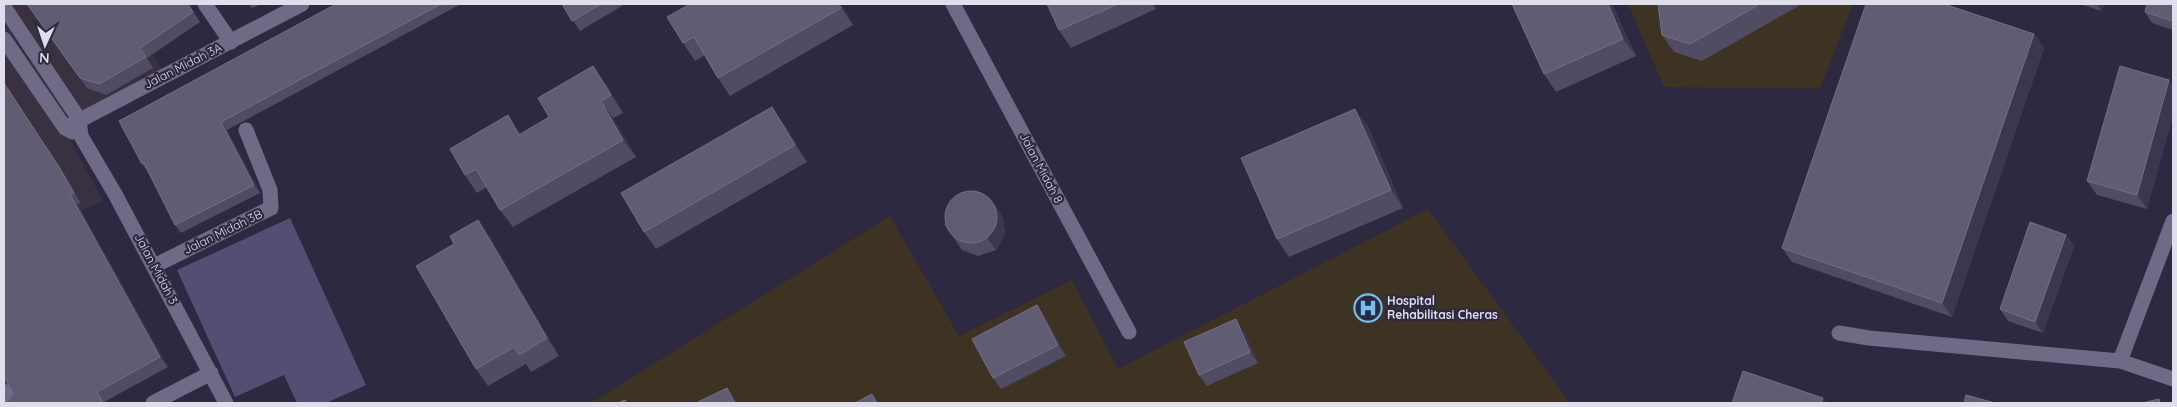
<svg xmlns="http://www.w3.org/2000/svg" width="2177" height="407" font-family="Quicksand,sans-serif">
	<rect width="100%" height="100%" fill="#2d2940"/>
	<path fill="#393040" d="M4 4H116L166 75 67 133 103 201 14 241 109 403H4Z"/>
	<path fill="#3e3223" d="M1628 4H1853L1820 89 1664 87Z
		M1428 209 1570 403H591L890 216 959 336 1072 280 1118 369Z"/>
	<path fill="#544e75" d="M290 218 366 385 326 403H297L284 375 235 397 177 270Z"/>
	<g fill="none" stroke-linecap="round" stroke-linejoin="round">
		<path stroke="#6f6b86" stroke-width="15" d="M205 4 231 42
			M953 4 1129 332
			M4 7 79 119 81 136 115 194 226 403
			M4 39 65 128 73 132
			M65 128 302 4
			M154 266 271 208 270 190 246 130
			M1839 333 1869 338 2120 361 2173 379
			M2120 361 2173 221
			M4 391 11 403
			M153 403 211 373"/>
	</g>
	<path fill="#504c64" d="M27 4H188L200 22 147 58 153 68 106 95 87 88Z
		M249 4H261L252 8Z
		M336 4H461L227 130 260 193 181 233 175 225 148 172 142 164Z
		M562 4H625L580 31Z
		M690 4H841L853 25 730 96 718 78 705 55 695 61 683 43Z
		M1047 4H1153L1156 9 1071 48 1059 30Z
		M1512 4H1612L1636 56 1556 92 1544 74Z
		M1658 4H1802L1702 61 1674 52 1662 35Z
		M2080 4H2104L2101 11Z
		M2173 4V30L2152 23 2145 12Z
		M2034 34 2044 48 1952 317 1792 262 1782 248Z
		M4 83 66 177 81 203 77 204 168 367 104 402 105 403H4L8 401 13 393 7 383 4 382Z
		M606 84 623 113 613 118 636 157 513 227 500 210 487 187 477 193 465 175 521 134Z
		M2173 86V115L2147 209 2097 195 2087 181Z
		M784 124 807 162 656 249 644 232Z
		M1368 126 1403 208 1289 257 1277 239Z
		M1003 217 1005 234 996 250 978 256 962 250 944 224Z
		M2066 235 2074 246 2043 333 2008 321 2000 309Z
		M490 237 559 356 531 372 526 364 488 386 476 369Z
		M1037 305 1045 317 1066 356 1001 389 993 378Z
		M1244 331 1258 363 1207 386 1199 375Z"/>
	<path fill="#3b3750" d="M838 4H841L853 25 841 8Z
		M1608 4H1612L1636 56 1623 39Z
		M2097 4H2104L2101 11Z
		M2034 34 2044 48 1952 317 1942 303Z
		M593 66 606 84 623 113 611 95Z
		M2169 80 2173 86V115L2147 209 2137 195Z
		M4 83 66 177 81 203 74 193Z
		M601 101 613 118 636 157 623 140Z
		M772 107 784 124 807 162 795 145Z
		M1355 109 1368 126 1403 208 1391 190Z
		M508 115 520 133 531 152 519 135Z
		M221 122 227 130 260 193 254 185Z
		M70 194 77 204 168 367 160 357Z
		M995 205 1003 217 1005 234 996 250 988 239Z
		M478 220 490 237 559 356 547 338Z
		M2066 235 2074 246 2043 333 2035 322Z
		M1037 305 1045 317 1066 356 1058 345Z
		M1236 319 1244 331 1258 363 1250 352Z
		M727 388 738 403H735Z
		M1823 398 1827 403H1821Z"/>
	<path fill="#5f5c73" stroke="#737086" d="M27 4H188L193 12 140 48 146 57 99 84 80 78Z
		M336 4H441L221 122 254 185 175 225 144 163 142 164 119 121Z
		M562 4H601L572 21Z
		M690 4H838L841 8 718 78 694 37 683 43 667 17Z
		M1047 4H1118L1059 30Z
		M1512 4H1608L1623 39 1544 74Z
		M1658 4H1760L1690 44 1662 35Z
		M1866 4H1944L2034 34 1942 303 1782 248Z
		M2147 4H2173V21L2145 12Z
		M593 66 611 95 601 101 623 140 500 210 476 169 465 175 450 149 508 115 519 135 549 117 538 98Z
		M2120 66 2169 80 2137 195 2087 181Z
		M4 83 59 167 74 193 70 194 160 357 97 392 103 403H4V401H8L13 393 4 376Z
		M772 107 795 145 644 232 621 193Z
		M1355 109 1391 190 1277 239 1241 158Z
		M945 217a26 26 0 1 1 52 0a26 26 0 1 1-52 0Z
		M478 220 547 338 519 355 514 347 476 369 416 266 454 244 450 236Z
		M2030 222 2066 235 2035 322 2000 309Z
		M1037 305 1058 345 993 378 972 339Z
		M1236 319 1250 352 1199 375 1184 342Z
		M1743 371 1823 398 1821 403H1732Z
		M727 388 735 403H696Z
		M872 394 877 403H855Z
		M1966 395 1995 403H1964Z
		M2159 399 2160 403H2142Z
		M625 400 627 403H618Z"/>
	<defs>
		<g id="hospital-ring" transform="scale(1.4375)"><circle r="9.5" fill="#2d2940" stroke="#72c1f5" stroke-width="1.5"/><path d="M-5-5h3v3.5h4V-5h3V5h-3V1.5h-4V5h-3Z" fill="#72c1f5"/></g>
	</defs>
	<g fill-rule="evenodd">
		<use href="#hospital-ring" x="1368" y="308"/>
	</g>
	<g text-anchor="middle" stroke-width="4.5" stroke-linejoin="round" paint-order="stroke">
		<g font-size="12" fill="#dfdeed" stroke="#2d2940">
			<text transform="translate(183 66) rotate(-27)" y="4">Jalan Midah 3A</text>
			<text transform="translate(1041 168) rotate(62)" y="4">Jalan Midah 8</text>
			<text transform="translate(223 232) rotate(-26)" y="4">Jalan Midah 3B</text>
			<text transform="translate(156 269) rotate(62)" y="4">Jalan Midah 3</text>
		</g>
		<g font-size="12" font-weight="bold" fill="#dfdeed" stroke="#2d2940" text-anchor="start">
			<text x="1387" y="305">Hospital<tspan x="1387" dy="14">Rehabilitasi Cheras</tspan></text>
		</g>
	</g>
	<rect width="2177" height="407" fill="none" stroke="#dfdeed" stroke-width="10"/>
	<g transform="translate(45 45) rotate(183)" stroke="#2d2940" stroke-width="4" paint-order="stroke">
	<path d="M0-4L9 19L0 12L-9 19Z" fill="#dfdeed"/>
	<text y="-8" font-size="14" font-weight="bold" text-anchor="middle" fill="#dfdeed">N</text>
	</g>
</svg>
